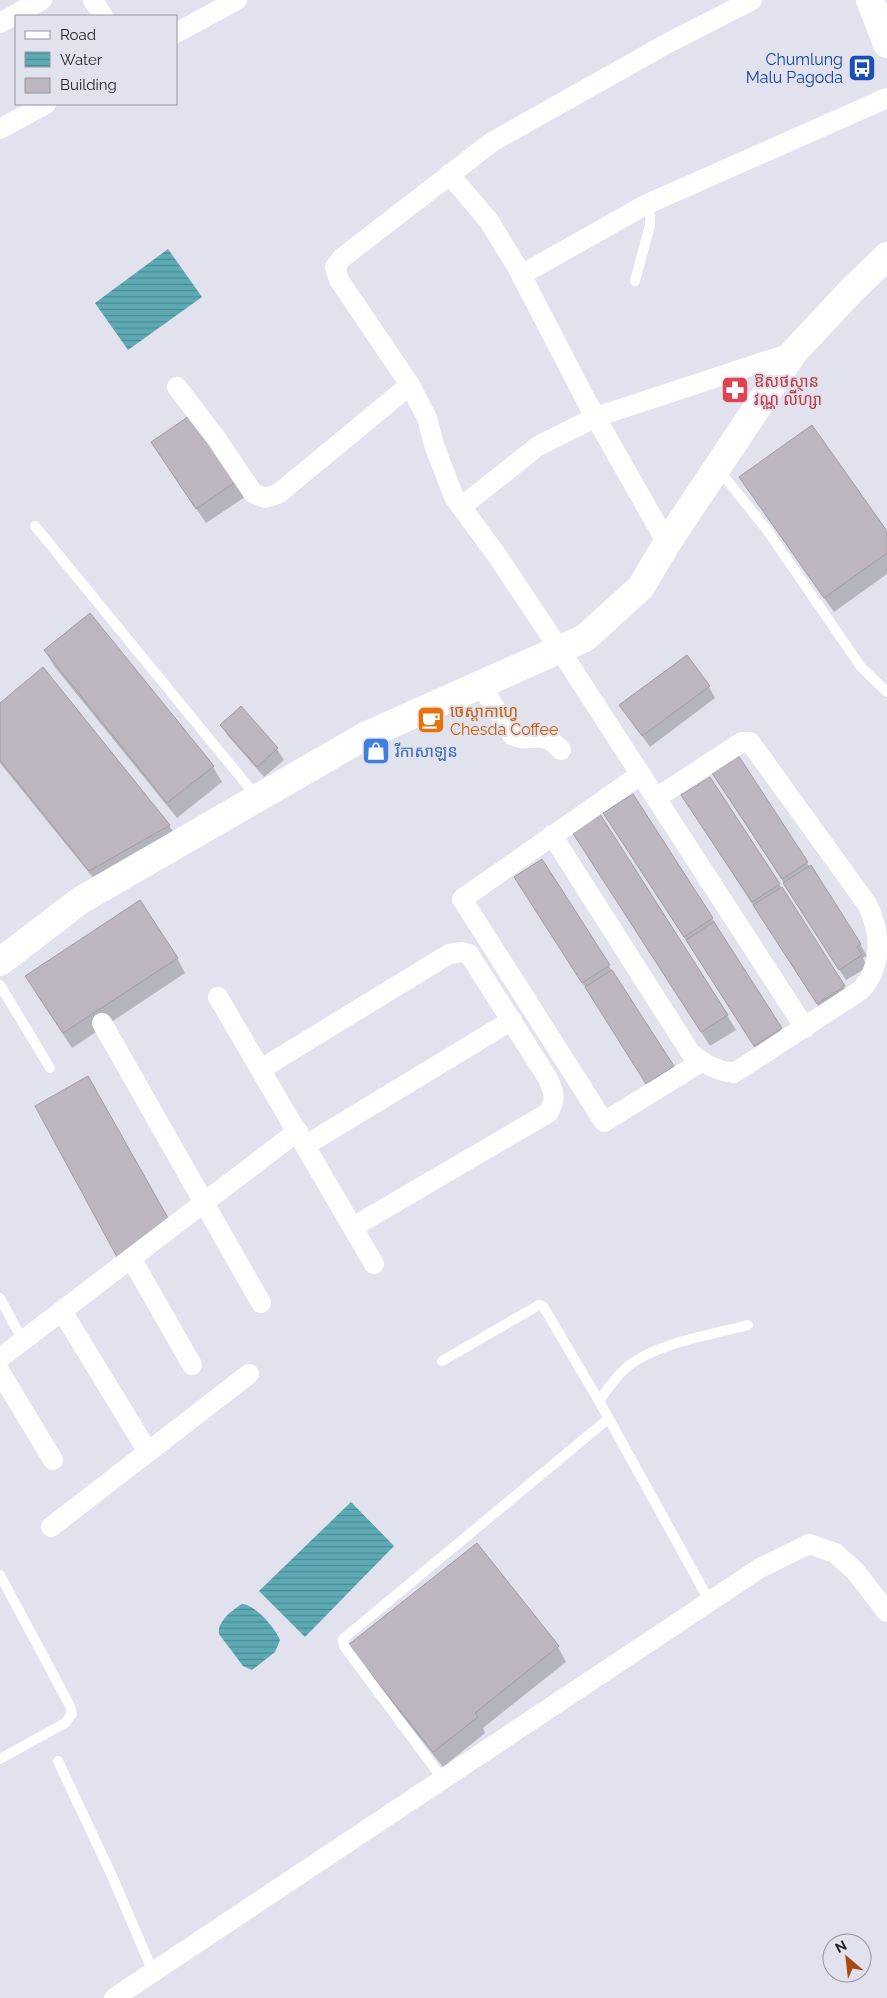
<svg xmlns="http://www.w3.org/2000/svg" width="887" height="1998" font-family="Raleway,'Noto Sans Khmer',sans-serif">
	<defs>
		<pattern id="water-rules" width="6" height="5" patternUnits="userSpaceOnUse" patternTransform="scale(1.25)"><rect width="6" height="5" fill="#5daab5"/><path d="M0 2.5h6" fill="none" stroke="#4c8a93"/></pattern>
	</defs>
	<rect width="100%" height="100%" fill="#e1e2ee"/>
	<path fill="url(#water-rules)" d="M168 249 202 297 128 350 95 303Z
		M351 1502 394 1546 305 1637 259 1591Z
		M242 1604C256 1605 275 1628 280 1640L275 1652 252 1670 243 1666 219 1634C217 1622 232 1610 242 1604Z"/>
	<path fill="#0003" d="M191 416 245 497 206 523 152 443Z
		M740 478 887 533V574L834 612Z
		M45 650 213 767 222 782 177 818 54 666Z
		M709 687 715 698 650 747 621 706Z
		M0 705 169 825 178 840 99 885 0 763Z
		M221 725 277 749 284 760 264 777 228 736Z
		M713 773 807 863 860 944 867 956 863 958 868 967 846 980Z
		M692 811 779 884 853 1002 826 1018Z
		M614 828 712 918 789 1044 763 1060Z
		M583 848 727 1015 736 1030 710 1046Z
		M542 861 680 1078 654 1094 524 892Z
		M177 958 185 973 72 1048 35 992Z
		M558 1647 566 1662 483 1728 485 1733 443 1767 358 1660Z"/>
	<path fill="#bdb5bf" stroke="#a39ca5" d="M192 414 237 481 196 509 151 442Z
		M812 425 887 531V553L824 598 739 477Z
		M90 613 214 766 167 803 44 650Z
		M687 655 710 686 642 736 619 705Z
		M43 667 170 825 89 871 0 760V703Z
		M241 706 278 748 257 767 220 725Z
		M738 755 808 862 782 879 712 773Z
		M710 777 780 884 752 902 681 795Z
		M633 794 713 918 684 937 603 813Z
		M600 814 728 1015 701 1032 572 832Z
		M542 859 610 965 582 983 514 877Z
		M811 865 861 944 857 947 862 955 839 970 783 883Z
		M782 887 845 986 817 1004 753 905Z
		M140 900 178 958 63 1033 25 976Z
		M714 922 782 1028 754 1046 686 940Z
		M612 970 674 1066 646 1084 585 987Z
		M88 1076 168 1218 117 1257 35 1106Z
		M477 1543 559 1646 475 1713 478 1717 433 1752 348 1645Z"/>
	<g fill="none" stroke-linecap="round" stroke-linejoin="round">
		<path stroke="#fff" stroke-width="10" d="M635 281 650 225V216L645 205
			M719 470 767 530 861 667 887 692
			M35 526 256 796
			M0 985 50 1068
			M0 1298 23 1341
			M442 1361 539 1305 543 1306 599 1401 710 1602
			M599 1401C607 1390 615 1377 626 1368 655 1343 711 1335 748 1325
			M0 1575 70 1706 72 1714 65 1723 0 1759
			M58 1761 112 1876 153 1972
			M442 1778 344 1646 343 1639 608 1419"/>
		<path stroke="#fff" stroke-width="20" d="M93 0 103 16
			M752 0 668 43 492 142 342 258 335 267 339 280 410 385 427 418 435 448 454 497 498 557 560 650 805 1028
			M0 23 42 0
			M176 33 237 0
			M0 129 46 104
			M449 174 489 221 517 267 587 402 667 543
			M521 275 645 205 887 98
			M177 387 216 438 253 493 265 498 278 494 410 385
			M461 507 538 446 596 417 794 352
			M480 684 512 735C532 745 540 727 561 750
			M641 774 462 899 604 1122 701 1062
			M552 835 690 1052C703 1064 717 1071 734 1073L861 990C883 966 881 932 867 904L750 742H742L656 798
			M218 997 374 1264
			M102 1023 261 1303
			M261 1069 449 954 462 952 469 954 547 1077C554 1091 557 1099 548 1113L353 1227
			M306 1145 512 1020
			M131 1258 192 1365
			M62 1311 148 1452
			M0 1358 298 1131
			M0 1372 53 1460
			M51 1527 249 1374
			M114 1998 760 1568 809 1544 835 1553 855 1571 887 1612"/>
		<path stroke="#fff" stroke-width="28" d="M0 962 81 900 365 736 585 638 641 587 667 543 794 352 850 292 887 256"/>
		<path stroke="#fff" stroke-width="28" d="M870 0 887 44"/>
	</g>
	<defs>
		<g id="bus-square" transform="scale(1.4375)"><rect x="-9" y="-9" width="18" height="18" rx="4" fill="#1a4fb4" stroke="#e1e2ee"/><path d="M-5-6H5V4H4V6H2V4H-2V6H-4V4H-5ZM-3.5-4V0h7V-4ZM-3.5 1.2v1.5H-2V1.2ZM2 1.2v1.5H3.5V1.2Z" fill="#fff"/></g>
		<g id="pharmacy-square" transform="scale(1.4375)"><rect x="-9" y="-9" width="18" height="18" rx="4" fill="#e0444e" stroke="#e1e2ee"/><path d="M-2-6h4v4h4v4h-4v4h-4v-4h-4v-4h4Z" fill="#fff"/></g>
		<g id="cafe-square" transform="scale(1.4375)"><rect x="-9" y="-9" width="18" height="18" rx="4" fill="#e8710a" stroke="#e1e2ee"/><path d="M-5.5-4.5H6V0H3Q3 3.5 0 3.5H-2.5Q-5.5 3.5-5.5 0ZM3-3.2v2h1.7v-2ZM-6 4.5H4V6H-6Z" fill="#fff"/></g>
		<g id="shop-square" transform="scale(1.4375)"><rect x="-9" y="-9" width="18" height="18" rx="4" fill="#3f7fe0" stroke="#e1e2ee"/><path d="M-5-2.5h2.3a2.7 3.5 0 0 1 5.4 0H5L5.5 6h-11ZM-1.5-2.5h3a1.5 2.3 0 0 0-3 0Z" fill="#fff"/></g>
	</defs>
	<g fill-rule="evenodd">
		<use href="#bus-square" x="862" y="68"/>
		<use href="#pharmacy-square" x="735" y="390"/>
		<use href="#cafe-square" x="431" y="720"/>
		<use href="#shop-square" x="376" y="751"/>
	</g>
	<g text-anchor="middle" stroke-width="4" stroke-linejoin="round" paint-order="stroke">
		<g font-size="16" fill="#164399" stroke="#e1e2ee" text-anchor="end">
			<text x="843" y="65">Chumlung<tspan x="843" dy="18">Malu Pagoda</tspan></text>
		</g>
		<g font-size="16" fill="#be3a42" stroke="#e1e2ee" text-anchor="start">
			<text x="754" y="387">ឱសថស្ថាន<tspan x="754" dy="18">វណ្ណ លីហ្សា</tspan></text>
		</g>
		<g font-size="16" fill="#c56008" stroke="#e1e2ee" text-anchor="start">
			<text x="450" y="717">ចេស្ដាកាហ្វេ<tspan x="450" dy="18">Chesda Coffee</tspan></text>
		</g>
		<g font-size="16" fill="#366cbe" stroke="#e1e2ee" text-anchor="start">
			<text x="395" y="757">រីកាសាឡន</text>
		</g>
	</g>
	<rect x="15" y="15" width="162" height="90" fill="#e1e2ee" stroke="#95969f"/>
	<rect x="25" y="31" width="25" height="8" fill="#ffffff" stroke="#95969f"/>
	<text x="60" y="40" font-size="15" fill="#232328">Road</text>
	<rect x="25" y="52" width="25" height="15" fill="url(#water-rules)" stroke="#95969f"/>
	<text x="60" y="65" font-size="15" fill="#232328">Water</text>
	<rect x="25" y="78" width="25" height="15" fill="#bdb5bf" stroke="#95969f"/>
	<text x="60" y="90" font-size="15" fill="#232328">Building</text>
	<g transform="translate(847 1958) rotate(332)"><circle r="24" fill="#e1e2ee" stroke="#95969f"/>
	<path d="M0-4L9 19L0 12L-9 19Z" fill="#ac4911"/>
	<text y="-8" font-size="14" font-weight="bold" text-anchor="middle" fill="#232328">N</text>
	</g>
</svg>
